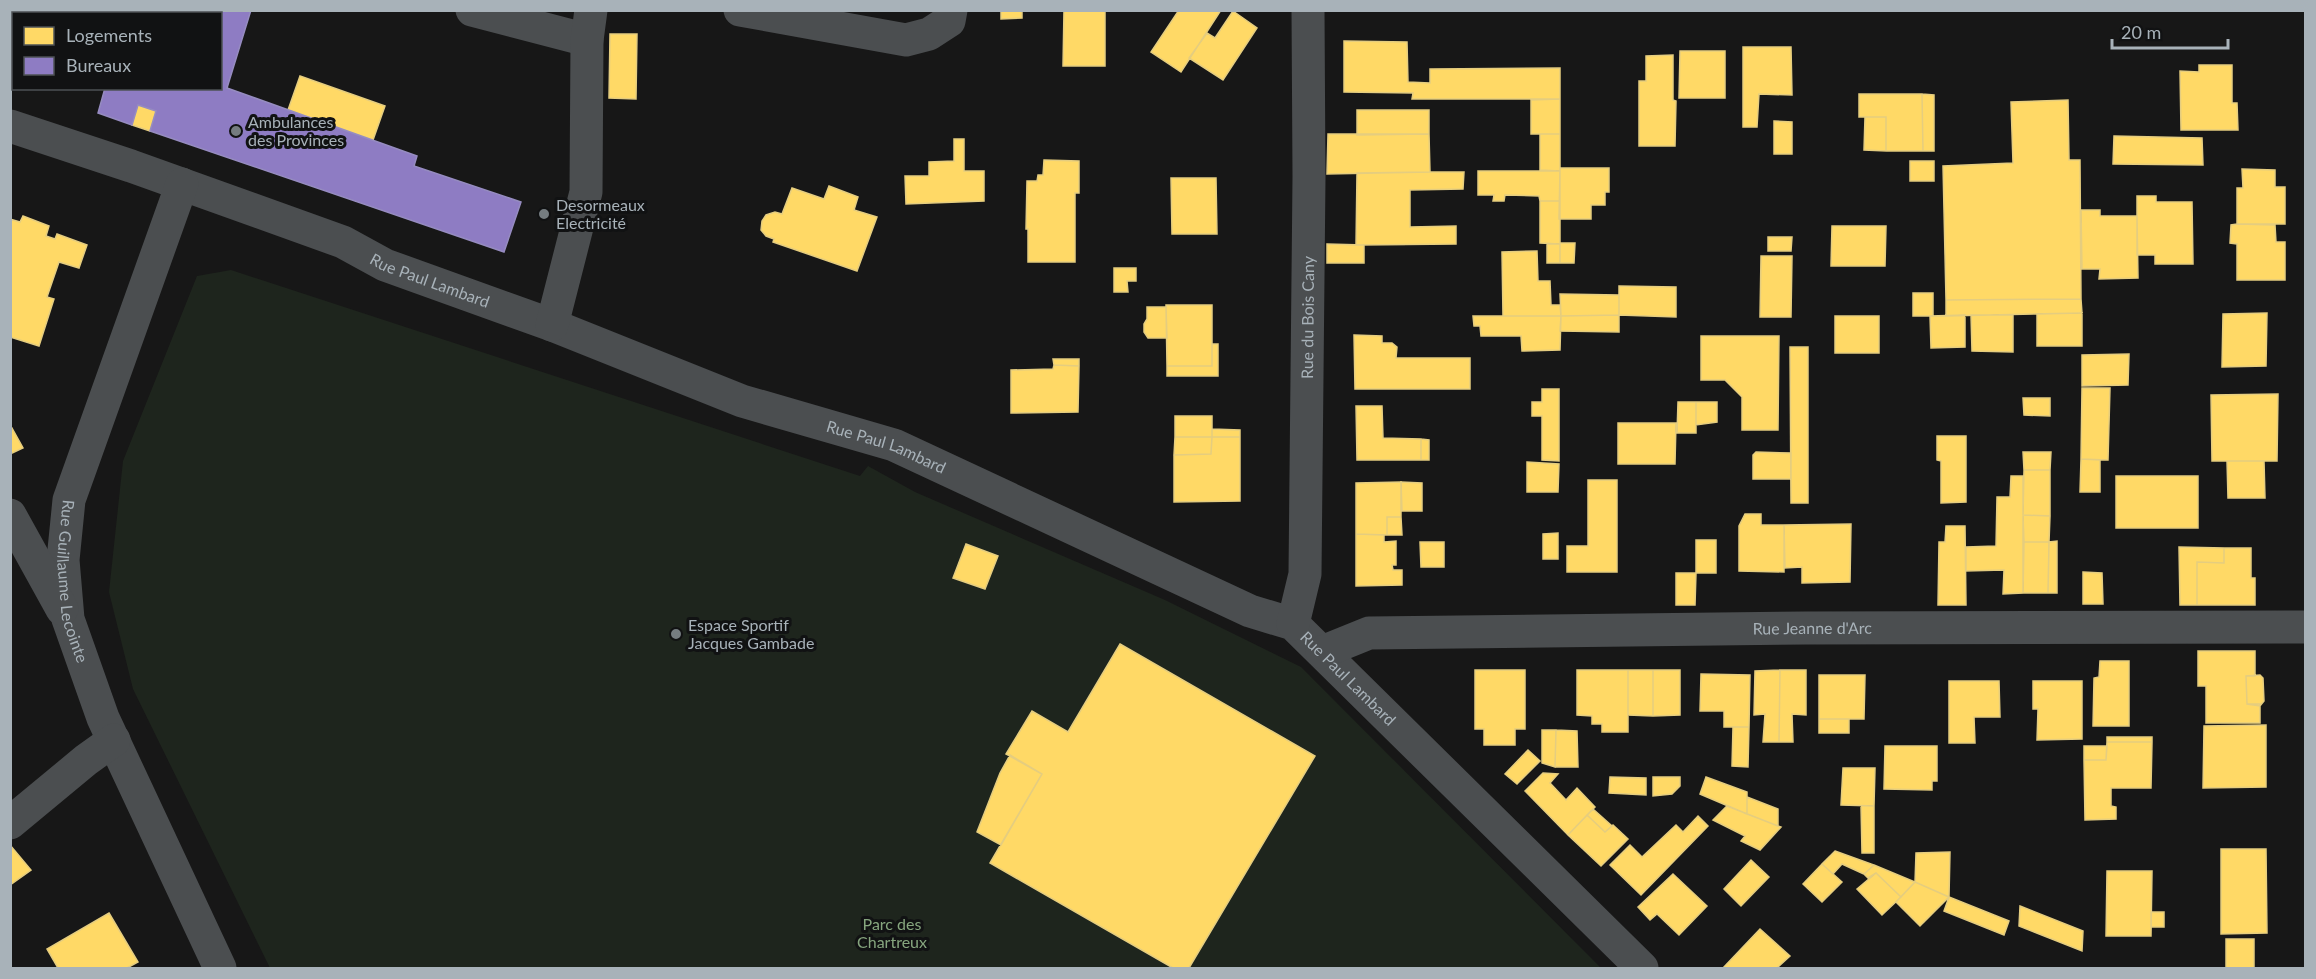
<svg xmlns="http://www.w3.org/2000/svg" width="2316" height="979" font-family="Lato,sans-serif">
	<rect width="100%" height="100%" fill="#171717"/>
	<path fill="#1e251d" d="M231 270 860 476 868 466 915 492 1165 600 1301 667 1601 968H270L133 689 109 592 123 461 197 276Z"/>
	<path fill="#ffd966" stroke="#e5cd7f" stroke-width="1.5" d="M10 10H35L34 14H14V85L10 84Z
		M1001 10H1022V18L1001 19Z
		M1064 10H1105V66H1063Z
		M1179 10H1221L1181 72 1151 52Z
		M1233 11 1257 28 1223 80 1189 58 1207 33 1215 38Z
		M610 34H637L636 99 609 98Z
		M1344 41 1407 42 1408 82 1430 83V69L1560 68V99H1412L1413 93 1344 92Z
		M1743 47H1791L1792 95 1759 94 1757 127H1743Z
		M1680 51H1725V98H1679Z
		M1673 55V100L1676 101 1675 146H1639V81H1646V56Z
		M2199 65H2232V103H2237L2238 130H2181L2180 71 2199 72Z
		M300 76 385 106 373 140 288 110Z
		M1859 94H1922L1923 151H1886V117H1859Z
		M1922 94 1934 95V151H1923Z
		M1560 99V134H1531V100Z
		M2068 100 2069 160H2080L2081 299 1946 300 1943 166 2013 163 2011 102Z
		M138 105 156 111 150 131 132 125Z
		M1357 110H1429V134L1357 135Z
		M1865 117H1886V151L1864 150Z
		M1774 121 1792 122V154H1774Z
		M1328 134H1429L1430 172 1327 174Z
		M1540 134H1560V171L1540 170Z
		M2114 136 2202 138 2203 165 2113 164Z
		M954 139H964V171H984V201L906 204 905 176H929V162L954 161Z
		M1044 160 1079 161V193H1075V262H1028V229H1026L1027 181H1037L1038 175H1043Z
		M1910 161H1934V181H1910Z
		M1560 168H1609V192H1605V205H1591V219H1559Z
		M2242 169 2275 170V187H2285V224H2237V188H2243Z
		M1478 171H1560V201H1540L1539 196 1505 195 1504 201H1493L1494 195H1478Z
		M1430 172H1464L1463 189 1410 190V227L1456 226V244L1356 245 1357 173Z
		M1171 178H1216L1217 234H1172Z
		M829 186 858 197 854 210 877 217 857 271 773 242 774 239 766 236 761 230 762 221 766 215 775 212 782 214 792 188 824 199Z
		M2137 196H2156V202H2192L2193 264H2155V255H2137Z
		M1540 201H1560V244L1540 243Z
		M2081 210H2100V216H2137L2138 278 2099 279 2100 269H2082Z
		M23 216 49 226 46 236 55 239 57 234 87 245 79 268 59 262 47 297 54 299 39 346 10 337V219L20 222Z
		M2237 224 2275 225 2276 242H2285V280H2237V244L2230 243 2231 225Z
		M1832 226H1886L1885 266H1831Z
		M1768 237H1792L1791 251H1768Z
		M1560 243H1575L1574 263H1560Z
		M1327 244 1364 245V263H1327Z
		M1547 244H1560V263H1547Z
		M1537 251 1538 281H1550L1551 305H1560L1561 316H1503L1502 252Z
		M1761 256H1792L1791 317H1760Z
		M1114 268H1136V281H1127L1128 292H1114Z
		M1619 286 1676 287V317L1619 315Z
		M1913 293H1933V316H1913Z
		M1560 294 1619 295V315L1561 316Z
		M2081 299 2082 313 1946 316V300Z
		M1166 305H1212V366H1167Z
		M1147 307H1166L1167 338H1148L1144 332V324L1147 319Z
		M2082 313V346H2037V314Z
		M2267 313 2266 366 2222 367 2223 314Z
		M1619 315V332L1560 331 1561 316Z
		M1965 315V347L1931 348 1930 316Z
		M1971 315H2013V352L1972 351Z
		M1473 316H1561L1560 350 1522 351 1521 336H1481L1480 326H1474Z
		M1835 316H1879V353H1835Z
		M1354 335 1382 336V343H1392L1397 347 1396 358H1470V389H1355Z
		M1701 336H1779L1778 430H1742V397L1725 380H1701Z
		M1212 344H1218V376H1167V366H1212Z
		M1790 347H1808V503H1791Z
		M2129 354 2128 385 2082 386V355Z
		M1053 359H1079V366L1054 365Z
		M1054 365 1079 366 1078 412 1011 413V370L1053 369Z
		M2082 388H2110L2108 460 2081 459Z
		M1542 389H1559V461L1542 460V416H1532V402H1542Z
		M2278 394 2277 461H2212L2211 395Z
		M2023 398H2050V416L2024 415Z
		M1678 402H1696V433H1677Z
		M1696 402H1717V422L1696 425Z
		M1356 406H1382L1383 438 1421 439V460H1357Z
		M1175 416H1212V437H1175Z
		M1618 423H1676L1675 464H1618Z
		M12 428 23 448 10 454V429Z
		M1212 429 1240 430V437H1212Z
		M1937 436H1966V502L1941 503V461L1937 460Z
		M1175 437H1212L1211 454 1174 455Z
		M1212 437H1240V501L1174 502V455L1211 454Z
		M1421 439 1429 440V460H1421Z
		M1756 452 1791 453V479H1753V455Z
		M2023 452H2051L2050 470H2024Z
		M2081 459 2100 460V492H2080Z
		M2227 461H2264L2265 498H2228Z
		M1527 462 1559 464 1558 492H1527Z
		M2024 470H2050V516L2023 515Z
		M2011 476H2023V593L2003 594 2004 570 1966 571V547L1996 546 1997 497H2010Z
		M2116 476H2198V528H2116Z
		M1588 480H1617V572H1567V546H1588Z
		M1401 482V517H1387V535L1356 534V483Z
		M1401 482 1422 483V511H1402Z
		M1745 514H1761V525H1784V572L1739 571V526Z
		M2023 515 2050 516 2049 542H2024Z
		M1387 517H1401L1402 535H1387Z
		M1851 524 1850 582 1802 583V567L1785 568 1784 525Z
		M1946 526H1965L1966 605H1938L1939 542H1945Z
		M1558 533V559H1543V534Z
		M1356 534 1384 535V542L1396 541V565H1392L1393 570H1402V585L1356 586Z
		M1696 540H1716V573H1696Z
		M2057 541V593H2048L2049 542Z
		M1420 542H1444V567H1421Z
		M2024 542H2049L2048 593H2023Z
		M966 544 998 556 985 589 953 578Z
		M2179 547 2224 548V563L2197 562V605H2180Z
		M2224 548H2251V578H2255V605H2197V562L2224 563Z
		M2083 572 2102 573 2103 604H2083Z
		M1676 573H1696L1695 605H1676Z
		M1120 644 1315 756 1189 968H1173L990 863 1042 774 1006 754 1032 711 1068 732Z
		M2198 651H2255V676H2246L2247 704H2260V723H2206V686H2198Z
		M2100 661H2129V726H2093L2094 678 2099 677Z
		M1475 670H1525V729H1515V745H1484V729H1475Z
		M1577 670H1628V732H1602V724H1592V716L1577 715Z
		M1628 670H1653V716L1628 715Z
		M1653 670H1680V715L1653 716Z
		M1780 670 1779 742H1763L1765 714 1754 715 1755 671Z
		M1780 670H1806V715L1792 714 1793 742H1779Z
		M1701 674 1750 675 1749 727H1724V711H1700Z
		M1819 675H1865L1864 719H1819Z
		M2260 675 2263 678 2264 701 2260 706 2247 704 2246 676Z
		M1949 681H1999L2000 717H1974L1975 743H1949Z
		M2033 681H2082V739L2037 740 2038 709H2033Z
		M1819 719H1849V733H1819Z
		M2266 725V787L2203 788 2204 726Z
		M1733 727H1749L1748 767 1732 766Z
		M1542 730H1556L1555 767 1542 763Z
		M1556 730 1577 731 1578 767H1555Z
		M2107 737H2152V742H2107Z
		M2107 742H2152L2151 788H2111V806L2116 807V819L2085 820 2084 760H2106Z
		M1885 746H1937V781H1932V790L1884 789Z
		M2084 746H2107L2106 760H2084Z
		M1528 750 1540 761 1517 784 1505 774Z
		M1010 755 1042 774 1001 845 977 832 1000 773Z
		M1843 768H1875L1874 806 1841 805Z
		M1543 773 1558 774 1550 783 1566 800 1577 788 1595 807 1568 835 1525 791Z
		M1610 777 1646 778V795L1609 793Z
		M1653 777H1680V786L1672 794 1653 796Z
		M1706 777 1747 792V814L1700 794Z
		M1747 797 1778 809V826L1747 814Z
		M1727 806 1778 826 1781 827 1760 850 1741 841 1745 836 1713 820Z
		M1861 806H1874V853H1862Z
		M1593 809 1612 826 1605 832 1587 815Z
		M1587 815 1605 832 1613 825 1628 839 1601 866 1568 835Z
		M1698 816 1708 826 1641 895 1610 865 1630 845 1642 857 1676 825 1683 832Z
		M10 845 31 870 10 885Z
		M2221 849H2266L2267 933 2221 934Z
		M1835 851 1874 865 1864 874 1842 864 1833 874 1822 864Z
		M1950 852 1949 897 1915 882 1916 853Z
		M1751 860 1769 877 1741 906 1724 889Z
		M1822 864 1842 882 1822 902 1803 884Z
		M1874 865 1915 882 1901 897 1876 873 1868 878 1864 874Z
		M2107 871H2152L2151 936H2106Z
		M1876 873 1901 897 1882 915 1857 889Z
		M1673 874 1707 906 1679 935 1657 914 1650 920 1638 907Z
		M1915 882 1949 897 1920 926 1896 902Z
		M1949 897 2009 921 2004 935 1944 911Z
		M2020 906 2083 931 2082 951 2019 926Z
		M2151 912H2164V927H2151Z
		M109 913 138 962 127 968H58L47 949Z
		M1760 929 1790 956 1777 968H1723Z
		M2226 939H2254V968H2226Z"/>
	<path fill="#8e7cc3" stroke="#968cc0" stroke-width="1.5" d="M129 10H251L227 88 417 156 414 166 521 202 504 252 150 131 156 111 138 105 132 125 98 113 105 88H220V14H128Z"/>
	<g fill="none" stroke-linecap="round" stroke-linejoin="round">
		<g stroke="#4b4e50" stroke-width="33">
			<path d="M472 10 587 40"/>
			<path d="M740 10 906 40 929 34 949 21 951 10"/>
			<path id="s1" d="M10 126 131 166 343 242 385 265 552 325 742 401 894 445 1250 611 1293 624 1642 968"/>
			<path id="s2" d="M182 184 69 500 63 560 68 619 103 718 220 968"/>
			<path d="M552 325 586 192 587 40 591 10"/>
			<path d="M10 515 62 609"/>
			<path id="s3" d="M1293 624 1305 574 1309 177 1308 10"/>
			<path id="s4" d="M1322 652 1369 633 1805 628 2306 627"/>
			<path d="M10 823 86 760 114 740"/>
		</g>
	</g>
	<g fill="#757c80" stroke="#111213" stroke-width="2">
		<circle cx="236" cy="131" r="6"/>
		<circle cx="544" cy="214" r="6"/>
		<circle cx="676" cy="634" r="6"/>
	</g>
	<g text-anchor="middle" stroke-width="6" stroke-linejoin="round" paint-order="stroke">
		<g font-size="16" fill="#a8b2b9" stroke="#111213" text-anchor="start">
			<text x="248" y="128">Ambulances<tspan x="248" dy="18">des Provinces</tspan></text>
			<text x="556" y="211">Desormeaux<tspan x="556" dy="18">Electricité</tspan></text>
			<text x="688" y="631">Espace Sportif<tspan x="688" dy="18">Jacques Gambade</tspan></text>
		</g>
		<g font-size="16" fill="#a8b2b9" stroke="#111213">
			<text dy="6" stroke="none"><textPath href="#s1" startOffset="448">Rue Paul Lambard</textPath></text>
			<text dy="6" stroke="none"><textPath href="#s3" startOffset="308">Rue du Bois Cany</textPath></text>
			<text dy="6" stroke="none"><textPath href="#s1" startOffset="934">Rue Paul Lambard</textPath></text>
			<text dy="6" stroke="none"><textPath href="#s2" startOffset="418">Rue Guillaume Lecointe</textPath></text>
			<text dy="6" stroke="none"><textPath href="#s4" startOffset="494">Rue Jeanne d'Arc</textPath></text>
			<text dy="6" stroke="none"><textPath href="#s1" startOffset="1456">Rue Paul Lambard</textPath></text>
		</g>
		<g font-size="16" fill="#86a57e" stroke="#111213">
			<text x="892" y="930">Parc des<tspan x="892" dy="18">Chartreux</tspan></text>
		</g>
	</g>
	<rect width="2316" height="979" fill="none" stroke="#a8b2b9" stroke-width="24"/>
	<rect x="12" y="12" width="210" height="78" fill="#111213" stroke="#4d5255" stroke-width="1.5"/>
	<rect x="24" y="27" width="30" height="18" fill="#ffd966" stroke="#4d5255" stroke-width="1.5"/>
	<text x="66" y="42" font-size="18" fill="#a8b2b9">Logements</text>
	<rect x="24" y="57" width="30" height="18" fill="#8e7cc3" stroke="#4d5255" stroke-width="1.5"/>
	<text x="66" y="72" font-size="18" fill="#a8b2b9">Bureaux</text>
	<path d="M2112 39v9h116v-9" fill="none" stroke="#a8b2b9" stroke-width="3"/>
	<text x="2121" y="39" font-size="18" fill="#a8b2b9" stroke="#111213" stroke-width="4.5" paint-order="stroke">20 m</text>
</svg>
